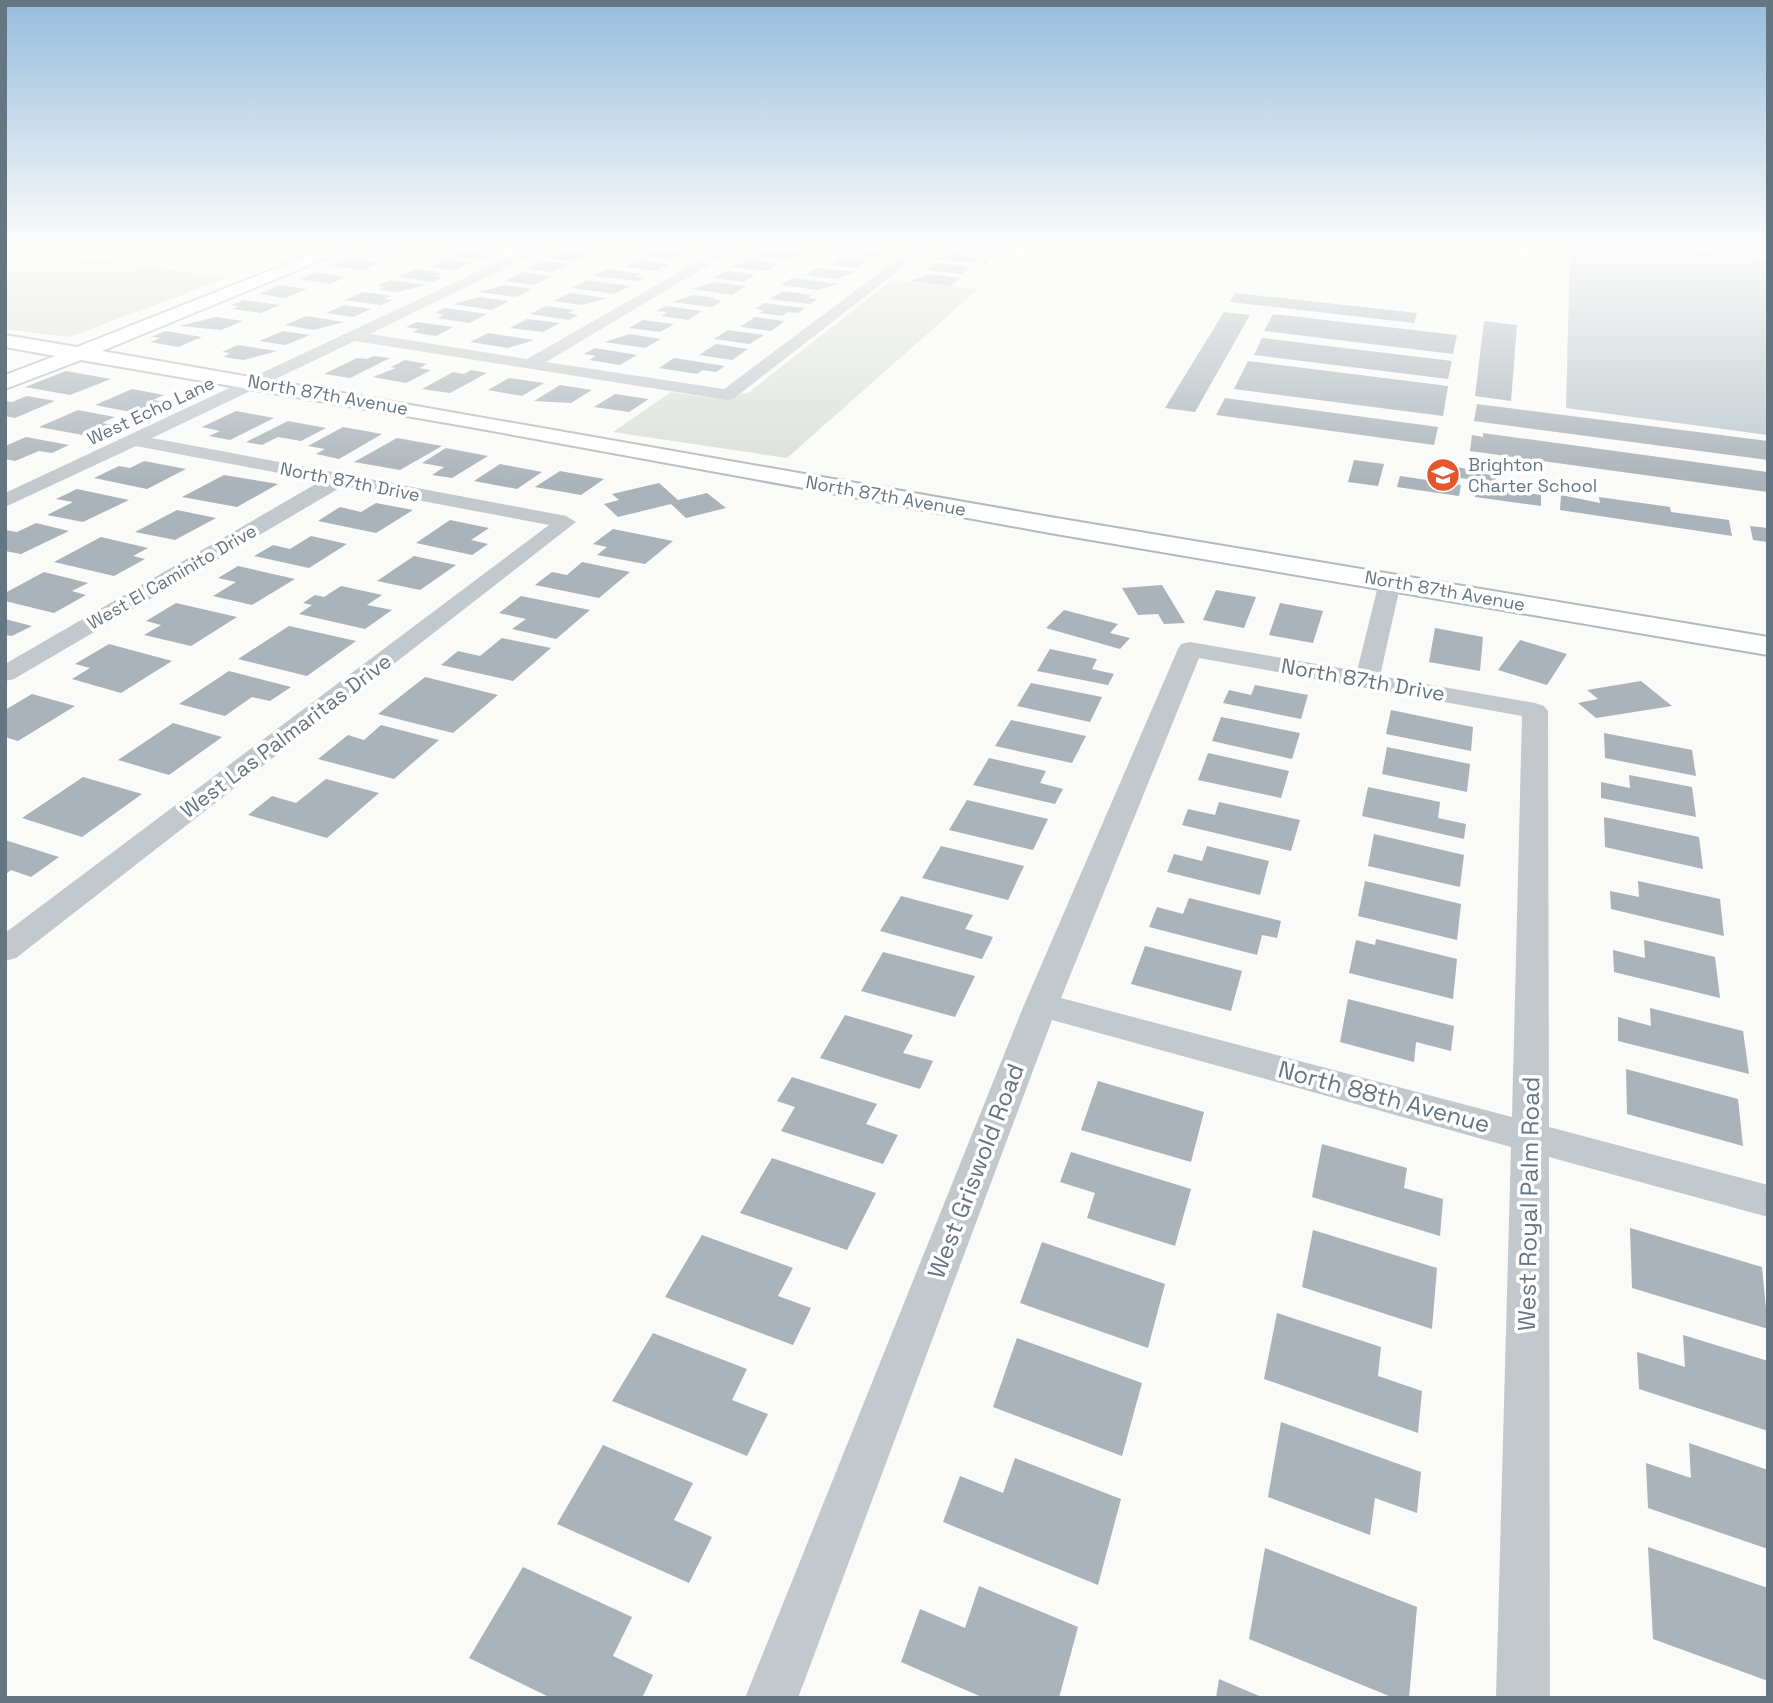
<svg xmlns="http://www.w3.org/2000/svg" width="1773" height="1703" font-family="'Space Grotesk',sans-serif">
	<rect width="100%" height="100%" fill="#fafaf8"/>
	<path fill="#dadfd7" d="M5 247 24 249 227 278 69 337 5 329Z
		M892 280 978 289 787 458 613 432 671 392 712 398 748 393Z"/>
	<path fill="#bbc7cb" d="M1570 247H1649L1768 258V435L1566 408Z"/>
	<path fill="#aab3b9" d="M374 247H390L411 250 397 255 364 251Z
		M847 247 876 250 872 252 881 253 875 258 837 253Z
		M950 247H1005L997 254Z
		M654 248 690 253 668 259 641 255Z
		M470 249 489 252 482 255 490 256 481 260 447 255Z
		M759 249 802 254 792 260 758 257 762 254 752 253Z
		M566 251 591 254 575 261 550 258Z
		M955 253 984 257 981 259 990 260 985 264 938 259Z
		M841 258 867 261 857 268 830 265Z
		M354 259 380 263 362 270 328 266Z
		M448 259 472 262 455 270 430 267Z
		M640 260 670 264 656 271 626 267Z
		M750 260 779 264 767 271 730 267Z
		M544 261 569 264 552 272 526 269Z
		M935 263 971 267 962 274 926 270Z
		M817 268 855 272 836 279 806 275Z
		M415 269 441 273 434 276 443 277 433 282 398 277Z
		M606 269 641 274 636 276 645 278 638 281 594 276Z
		M726 271 756 274 744 282 714 278Z
		M316 272 347 277 330 284 299 279Z
		M522 272 552 276 535 285 504 281Z
		M929 274 960 278 950 286 910 281Z
		M792 278 839 284 817 290 781 285Z
		M390 280 426 285 397 292 379 290 385 287 377 286Z
		M587 280 630 286 615 294 572 288Z
		M713 282 746 286 732 295 692 289Z
		M280 285 307 289 285 298 259 294Z
		M504 285 532 289 516 297 479 292Z
		M782 291 812 295 808 298 818 299 810 304 770 299Z
		M364 292 391 296 384 299 393 300 381 305 344 300Z
		M570 293 607 298 582 305 554 301Z
		M1235 293 1417 313 1414 323 1230 302Z
		M694 295 716 298 713 299 722 301 712 307 671 302Z
		M480 297 509 301 492 310 453 304Z
		M244 300 280 305 261 313 232 309 239 306 231 305Z
		M764 303 805 308 798 313 788 312 782 316 760 313 764 310 755 309Z
		M344 305 371 309 353 317 326 313Z
		M546 306 574 310 568 313 578 315 569 320 530 314Z
		M665 306 702 311 688 320 661 316 667 312 656 311Z
		M445 308 487 314 469 323 437 318 444 315 435 313Z
		M1224 312 1250 315 1195 412 1165 408Z
		M1273 314 1457 335 1453 354 1264 331Z
		M306 316 344 322 314 330 285 325Z
		M216 317 243 321 221 330 179 326Z
		M755 317 785 321 771 331 740 327Z
		M527 319 560 323 543 332 510 328Z
		M643 320 674 324 660 332 629 328Z
		M1484 321 1517 325 1511 401 1475 396Z
		M417 322 453 327 436 336 412 332 419 329 406 327Z
		M728 330 764 335 750 344 714 339Z
		M165 331 202 337 178 347 150 342 160 338 151 337Z
		M283 331 310 335 285 345 259 341Z
		M488 333 534 340 508 348 470 342Z
		M630 334 661 339 645 348 604 342Z
		M1262 338 1452 361 1448 379 1254 355Z
		M716 344 748 349 732 360 699 355Z
		M238 345 277 351 244 360 223 357 230 353 222 352Z
		M595 348 637 355 620 365 589 360 596 356 584 354Z
		M374 356 390 358 350 378 324 374 357 358 367 359Z
		M674 358 725 366 716 372 703 370 697 374 659 368Z
		M405 360 427 364 419 368 431 370 406 383 373 377 396 368 391 367Z
		M1248 361 1448 386 1443 416 1234 389Z
		M471 370 487 373 450 393 422 389 453 372 464 374Z
		M66 371 111 379 70 395 25 387Z
		M509 378 544 383 522 396 488 390Z
		M560 385 592 390 571 403 534 401Z
		M132 389 164 395 153 400 166 402 141 414 95 405Z
		M615 394 649 399 629 412 594 407Z
		M27 396 55 401 15 418 5 416V401L12 402Z
		M1225 398 1438 427 1434 445 1216 415Z
		M1477 404 1768 441V460L1474 421Z
		M78 410 115 417 102 423 114 425 88 436 39 427Z
		M236 411 274 418 230 440 209 436 220 431 202 427Z
		M288 421 326 428 301 441 278 437 262 445 246 442Z
		M343 427 382 434 339 459 316 454 325 449 308 446Z
		M1483 433 1768 472V492L1470 451 1472 435 1483 437Z
		M26 437 69 445 52 453 39 451 15 461 5 459V446Z
		M397 438 442 446 400 470 354 462Z
		M446 448 488 456 452 478 432 475 444 467 422 463Z
		M1354 460 1384 464 1378 486 1348 482Z
		M144 461 186 469 147 489 94 478 119 466 130 468Z
		M500 464 542 472 517 489 474 481Z
		M1435 464 1496 473V483L1433 474Z
		M560 471 604 479 581 495 535 487Z
		M224 475 278 484 237 507 182 497Z
		M1400 476 1461 485 1459 496 1397 487Z
		M659 483 678 500 707 493 726 508 686 518 671 504 618 517 604 504 619 500 612 494Z
		M1477 485 1541 495V506L1475 497Z
		M77 489 129 500 83 522 47 515 73 502 56 499Z
		M1561 495 1600 503 1599 497 1670 507 1671 512 1729 520 1732 536 1560 510Z
		M376 503 413 510 376 533 318 521 340 507 361 512Z
		M177 510 216 518 175 540 135 532Z
		M450 520 489 528 471 540 488 544 472 555 416 543Z
		M36 523 69 531 21 554 5 551V530L17 532Z
		M1750 526 1768 528V542L1753 540Z
		M613 529 673 541 645 564 597 555 607 547 593 544Z
		M311 536 347 544 309 568 254 556 273 545 290 549Z
		M101 537 148 548 133 556 145 559 114 576 54 562Z
		M414 556 456 565 420 590 377 581Z
		M582 562 630 572 599 598 535 585 552 572 567 575Z
		M238 566 295 579 252 605 213 596 236 582 218 578Z
		M44 572 88 583 72 591 86 595 54 613 5 601V593Z
		M1162 585 1185 623 1164 624 1158 614 1138 615 1122 588Z
		M341 586 382 595 367 605 392 610 365 629 299 614 312 605 303 603 315 595 324 597Z
		M1216 590 1256 597 1244 628 1203 620Z
		M521 596 590 610 556 639 512 629 526 619 499 613Z
		M176 603 237 617 191 646 144 635 161 625 146 621Z
		M1280 603 1323 611 1313 643 1269 635Z
		M1064 610 1118 624 1110 633 1130 638 1120 649 1046 628Z
		M5 619 32 626 12 636 5 635Z
		M289 626 356 641 307 676 238 659Z
		M1435 628 1483 637 1480 671 1429 662Z
		M502 638 551 648 513 681 441 665 458 651 480 656Z
		M1520 640 1567 654 1547 685 1498 670Z
		M109 644 172 661 121 693 72 679 90 668 75 664Z
		M1050 649 1097 659 1092 669 1114 674 1108 685 1037 671Z
		M229 671 291 687 270 701 252 697 225 716 179 704Z
		M425 677 498 695 453 733 378 714Z
		M1641 681 1672 706 1596 718 1578 703 1598 699 1587 690Z
		M1031 683 1102 697 1090 722 1017 706Z
		M1255 685 1308 695 1301 719 1223 703 1229 690 1251 695Z
		M32 694 75 706 18 741 5 737V710Z
		M1391 710 1473 727 1471 751 1386 734Z
		M1221 717 1300 733 1292 759 1212 741Z
		M1011 720 1086 736 1072 763 995 746Z
		M173 723 222 737 169 775 118 760Z
		M381 725 439 740 394 779 318 759 348 735 364 740Z
		M1604 733 1692 750 1696 776 1605 758Z
		M1387 747 1470 764 1467 792 1382 774Z
		M1208 753 1289 771 1281 798 1198 780Z
		M989 758 1046 771 1040 783 1063 789 1055 804 973 785Z
		M1629 775 1692 787 1696 817 1601 798V782L1630 788Z
		M83 777 142 794 82 837 22 818Z
		M326 779 379 793 327 838 248 815 272 796 296 803Z
		M1368 787 1440 802 1438 818 1466 824 1464 839 1362 816Z
		M967 800 1048 819 1033 850 949 830Z
		M1219 802 1300 820 1291 851 1182 825 1188 809 1215 815Z
		M1604 817 1699 837 1703 869 1605 847Z
		M1374 834 1464 855 1460 887 1368 866Z
		M5 840 59 857 31 877 11 870 5 875Z
		M941 846 1024 866 1008 900 922 878Z
		M1207 846 1269 861 1260 895 1167 872 1174 854 1202 861Z
		M1365 881 1461 904 1457 940 1358 916Z
		M1638 881 1720 899 1724 936 1611 909 1610 891 1639 897Z
		M901 896 973 915 965 929 993 937 982 959 880 931Z
		M1189 898 1281 921 1277 938 1262 935 1257 955 1149 927 1157 907 1183 914Z
		M1376 939 1457 959 1453 999 1349 973 1356 940 1375 945Z
		M1644 940 1715 957 1720 998 1614 972 1613 950 1645 958Z
		M1145 946 1242 971 1231 1011 1131 984Z
		M883 952 975 976 955 1017 861 991Z
		M1348 999 1454 1026 1451 1051 1416 1042 1414 1062 1340 1042Z
		M1650 1008 1743 1031 1749 1074 1618 1041V1017L1651 1026Z
		M845 1015 913 1035 903 1053 933 1061 920 1089 820 1058Z
		M1626 1069 1738 1099 1743 1146 1627 1114Z
		M792 1077 877 1104 866 1124 898 1135 883 1164 781 1131 795 1107 777 1101Z
		M1098 1081 1204 1112 1191 1162 1081 1130Z
		M1322 1144 1407 1168 1404 1188 1443 1199 1440 1236 1312 1197Z
		M1071 1152 1191 1189 1175 1246 1087 1218 1095 1193 1060 1182Z
		M772 1158 876 1193 847 1250 740 1213Z
		M1630 1228 1762 1267 1768 1329 1632 1288Z
		M1313 1230 1437 1268 1432 1329 1302 1287Z
		M702 1235 793 1268 778 1296 811 1308 793 1345 665 1297Z
		M1042 1242 1165 1284 1148 1348 1020 1303Z
		M1277 1313 1381 1347 1378 1376 1422 1391 1418 1433 1264 1379Z
		M653 1333 747 1369 732 1400 768 1414 747 1456 612 1401Z
		M1683 1335 1768 1361V1431L1639 1389 1637 1352 1685 1367Z
		M1017 1338 1142 1383 1122 1456 993 1407Z
		M1281 1422 1421 1472 1417 1513 1375 1498 1370 1535 1268 1497Z
		M1689 1443 1768 1470V1549L1648 1508 1646 1463 1691 1478Z
		M603 1445 693 1483 674 1520 712 1537 689 1583 557 1524Z
		M1015 1458 1121 1499 1098 1585 943 1522 960 1476 1003 1493Z
		M1648 1547 1768 1588V1681L1653 1639Z
		M1265 1548 1417 1607 1409 1698H1394L1249 1639Z
		M523 1567 632 1617 613 1656 653 1675 642 1698H551L469 1658Z
		M979 1586 1078 1627 1059 1698H984L901 1662 920 1609 965 1628Z
		M1219 1679 1264 1698H1216Z"/>
	<g fill="none" stroke-linecap="round" stroke-linejoin="round">
		<g stroke="#b3babf" stroke-width="4">
			<path id="secondary" d="M330 247H353L102 351 1050 517 1768 637V655L1050 533 470 427 81 360 5 389V375L55 356 5 347V335L77 347Z"/>
		</g>
		<path fill="#c3c8cc" fill-rule="evenodd" d="M531 247H548L370 334 527 359 723 247H739L546 362 724 389 914 247H929L733 399 727 400 355 341 152 438 566 516 576 522 16 958 5 961V933L549 525 343 486 14 679 5 681V664L321 481 136 446 5 507V493Z
			M1709 247 1768 248V256L1716 251Z
			M1390 575 1401 582 1380 676 1535 703 1544 706 1548 711 1549 1127 1768 1185V1217L1549 1157 1550 1698H1496L1511 1147 1052 1020 798 1698H745L1024 1005 1178 649 1181 644 1190 642 1357 671 1379 582ZM1199 658 1522 716 1512 1117 1061 998Z"/>
		<use href="#secondary" fill="#fff" fill-rule="evenodd"/>
	</g>
	<linearGradient id="sky" x2="0" y2="1"><stop stop-color="#96bcdc"/><stop offset="0.51" stop-color="#fdfdfc"/><stop offset="1" stop-color="#fdfdfc" stop-opacity="0"/></linearGradient>
	<rect width="1773" height="485" fill="url(#sky)"/>
	<defs>
		<g id="school-disc" transform="scale(1.75)"><circle r="9.5" fill="#e4572e" stroke="#fff"/><path d="M0-5L7-2L0 1L-7-2ZM-4 1L0 2.5L4 1V4Q0 6-4 4Z" fill="#fff"/></g>
	</defs>
	<g fill-rule="evenodd">
		<use href="#school-disc" x="1443" y="475"/>
	</g>
	<g text-anchor="middle" stroke-width="7" stroke-linejoin="round" paint-order="stroke">
		<g font-size="18" fill="#657683" stroke="#fff">
			<text transform="translate(328 395) rotate(10)" y="6">North 87th Avenue</text>
			<text transform="translate(151 411) rotate(-25)" y="6">West Echo Lane</text>
			<text transform="translate(350 482) rotate(11)" y="6">North 87th Drive</text>
			<text transform="translate(886 496) rotate(10)" y="6">North 87th Avenue</text>
			<text transform="translate(172 577) rotate(-30)" y="6">West El Caminito Drive</text>
			<text transform="translate(1445 591) rotate(10)" y="6">North 87th Avenue</text>
		</g>
		<g font-size="18" fill="#657683" stroke="#fff" text-anchor="start">
			<text x="1468" y="471">Brighton<tspan x="1468" dy="21">Charter School</tspan></text>
		</g>
		<g font-size="21" fill="#657683" stroke="#fff">
			<text transform="translate(1363 680) rotate(10)" y="7">North 87th Drive</text>
			<text transform="translate(286 736) rotate(-37)" y="7">West Las Palmaritas Drive</text>
		</g>
		<g font-size="24" fill="#657683" stroke="#fff">
			<text transform="translate(1384 1097) rotate(15)" y="8">North 88th Avenue</text>
			<text transform="translate(976 1171) rotate(-69)" y="8">West Griswold Road</text>
			<text transform="translate(1529 1204) rotate(-89)" y="8">West Royal Palm Road</text>
		</g>
	</g>
	<rect width="1773" height="1703" fill="none" stroke="#657683" stroke-width="14"/>
</svg>
